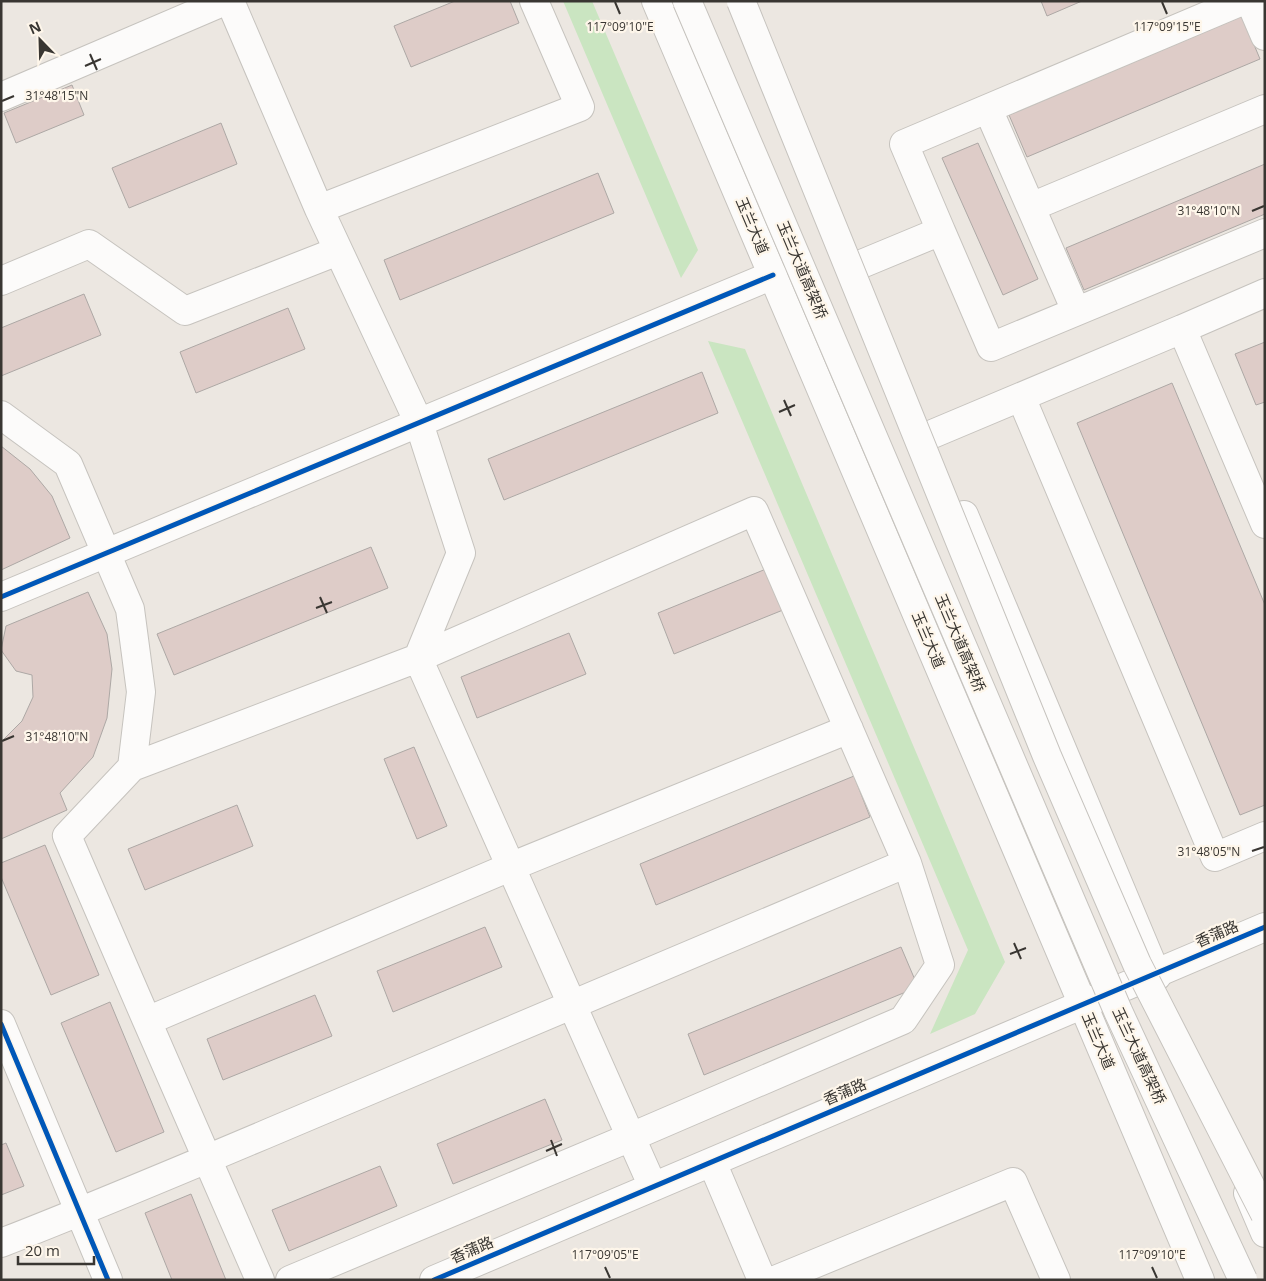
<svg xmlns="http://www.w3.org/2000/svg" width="1266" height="1281" font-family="'Open Sans','Noto Sans SC',sans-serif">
	<rect width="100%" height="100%" fill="#ece7e1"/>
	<path fill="#cae5c1" d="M563 1H592L698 250 681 278Z
		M708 341 745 349 1005 962 975 1014 930 1034 968 950Z"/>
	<path fill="#deccc8" stroke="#ada8a5" d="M455 1H510L519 23 411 67 394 26Z
		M1041 1H1082L1047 16Z
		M1242 16 1260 59 1027 157 1009 115Z
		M72 85 84 115 16 143 4 113Z
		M221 123 237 164 129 208 112 168Z
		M978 143 1038 279 1003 295 942 158Z
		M1265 164V214L1084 290 1066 248Z
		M598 173 614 213 400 300 384 260Z
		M84 294 101 335 1 376V328Z
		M288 308 305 349 196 393 180 352Z
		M1265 342V402L1256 405 1235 354Z
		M702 372 718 413 504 500 488 459Z
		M1172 383 1265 605V805L1240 815 1077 423Z
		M1 446 30 469 52 496 70 538 1 570Z
		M371 547 388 588 174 675 157 634Z
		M766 569 783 610 674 654 658 613Z
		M88 592 107 634 112 669 107 718 93 757 60 793 67 810 1 839V742L22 721 33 697 32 675 16 671 1 650 6 626Z
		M569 633 586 674 477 718 461 677Z
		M414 747 447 826 417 839 384 759Z
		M854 776 870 817 656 905 640 864Z
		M237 805 253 846 145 890 128 849Z
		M45 845 99 975 51 995 1 877V863Z
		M485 927 502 967 393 1012 377 971Z
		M901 947 918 987 704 1075 688 1034Z
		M315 995 332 1036 223 1080 207 1039Z
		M110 1002 164 1132 116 1152 61 1023Z
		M545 1099 562 1140 453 1184 437 1144Z
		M6 1143 24 1186 1 1195V1145Z
		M380 1166 397 1206 289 1251 272 1210Z
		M191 1194 226 1280H172L145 1213Z"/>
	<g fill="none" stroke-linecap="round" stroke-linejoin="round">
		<g stroke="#c6c3be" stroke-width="30">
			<path id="minor" d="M230 1 319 209 580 107 534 1
				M1250 1 1265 36
				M1 97 225 1
				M988 109 1076 311
				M1031 207 1265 109
				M941 231 991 347 1265 233
				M859 265 941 231 904 144 1242 1
				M1 281 89 244 185 311 338 251
				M1265 293 1182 329 1265 524
				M1021 397 1215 857 1265 836
				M1 415 68 464 130 609 141 692 132 767 67 836 147 1021 510 867 849 729
				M930 435 1182 329
				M1 597 773 275
				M132 767 418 658 461 553 419 423 319 209
				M147 1021 260 1280
				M1 1024 108 1280
				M712 1162 762 1280
				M1 1243C122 1196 242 1144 361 1094 543 1017 725 940 907 863L754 511 418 658 653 1187
				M290 1280 631 1137 903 1020 940 965 907 863
				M434 1280 1265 927
				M775 1280 1013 1182 1056 1280"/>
		</g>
		<g stroke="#c6c3be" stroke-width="30">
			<path id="major" d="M656 1 1200 1280
				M964 515 1157 976
				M1248 1193 1265 1233"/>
		</g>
		<use href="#minor" stroke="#fcfbfa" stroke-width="28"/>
		<use href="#major" stroke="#fcfbfa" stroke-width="28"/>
		<g stroke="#c6c3be" stroke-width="30" stroke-linecap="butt">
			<path id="major-bridge" d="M687 1 1118 1011 1243 1280
				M741 1 1047 756 1137 964 1265 1214"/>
		</g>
		<use href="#major-bridge" stroke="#fcfbfa" stroke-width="28"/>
		<g stroke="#fef6ea" stroke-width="8">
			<path id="cycleway" d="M1 597 773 275
				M1 1024 108 1280
				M434 1280 1265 927"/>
		</g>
		<use href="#cycleway" stroke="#0057b8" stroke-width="5"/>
	</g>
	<path fill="none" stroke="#393632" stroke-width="2" d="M615 2 620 14M1162 2 1167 14M90 54 97 70M85 66 101 59M2 101 14 96M1252 211 1264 206M784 400 791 416M779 412 795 405M320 597 327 613M316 608 332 602M2 741 14 736M1252 851 1264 847M1014 943 1021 959M1010 954 1026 948M551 1140 557 1156M546 1151 562 1144M605 1267 610 1278M1152 1267 1157 1278"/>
	<g text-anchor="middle" stroke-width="4.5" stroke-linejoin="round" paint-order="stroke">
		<g font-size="15" fill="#393632" stroke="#fef6ea">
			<text transform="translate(752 226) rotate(67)" y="5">玉兰大道</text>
			<text transform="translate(802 270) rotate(67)" y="5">玉兰大道高架桥</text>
			<text transform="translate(928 640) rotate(67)" y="5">玉兰大道</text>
			<text transform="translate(960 643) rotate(67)" y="5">玉兰大道高架桥</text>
			<text transform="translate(1217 934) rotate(-23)" y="5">香蒲路</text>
			<text transform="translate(1098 1041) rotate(67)" y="5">玉兰大道</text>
			<text transform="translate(1139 1056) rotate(65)" y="5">玉兰大道高架桥</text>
			<text transform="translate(845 1092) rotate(-23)" y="5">香蒲路</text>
			<text transform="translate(472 1250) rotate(-23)" y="5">香蒲路</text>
		</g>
	</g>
	<g font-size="12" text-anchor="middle" fill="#393632" stroke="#fef6ea" stroke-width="4.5" stroke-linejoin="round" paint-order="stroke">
		<text x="620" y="31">117°09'10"E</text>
		<text x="1167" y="31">117°09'15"E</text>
		<text x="57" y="100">31°48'15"N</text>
		<text x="1209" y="215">31°48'10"N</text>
		<text x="57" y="741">31°48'10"N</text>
		<text x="1209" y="856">31°48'05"N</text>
		<text x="605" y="1259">117°09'05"E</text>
		<text x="1152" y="1259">117°09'10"E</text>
	</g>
	<rect width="1266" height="1281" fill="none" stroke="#393632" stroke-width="5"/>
	<g transform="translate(40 40) rotate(337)" stroke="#fef6ea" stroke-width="4" paint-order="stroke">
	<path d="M0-4L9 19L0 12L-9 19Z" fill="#393632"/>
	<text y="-8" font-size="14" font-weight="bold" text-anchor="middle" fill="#393632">N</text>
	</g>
	<path d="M18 1256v8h76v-8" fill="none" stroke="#393632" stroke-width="2.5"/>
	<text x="25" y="1256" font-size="15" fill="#393632" stroke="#fef6ea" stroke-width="4" paint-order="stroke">20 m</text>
</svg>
